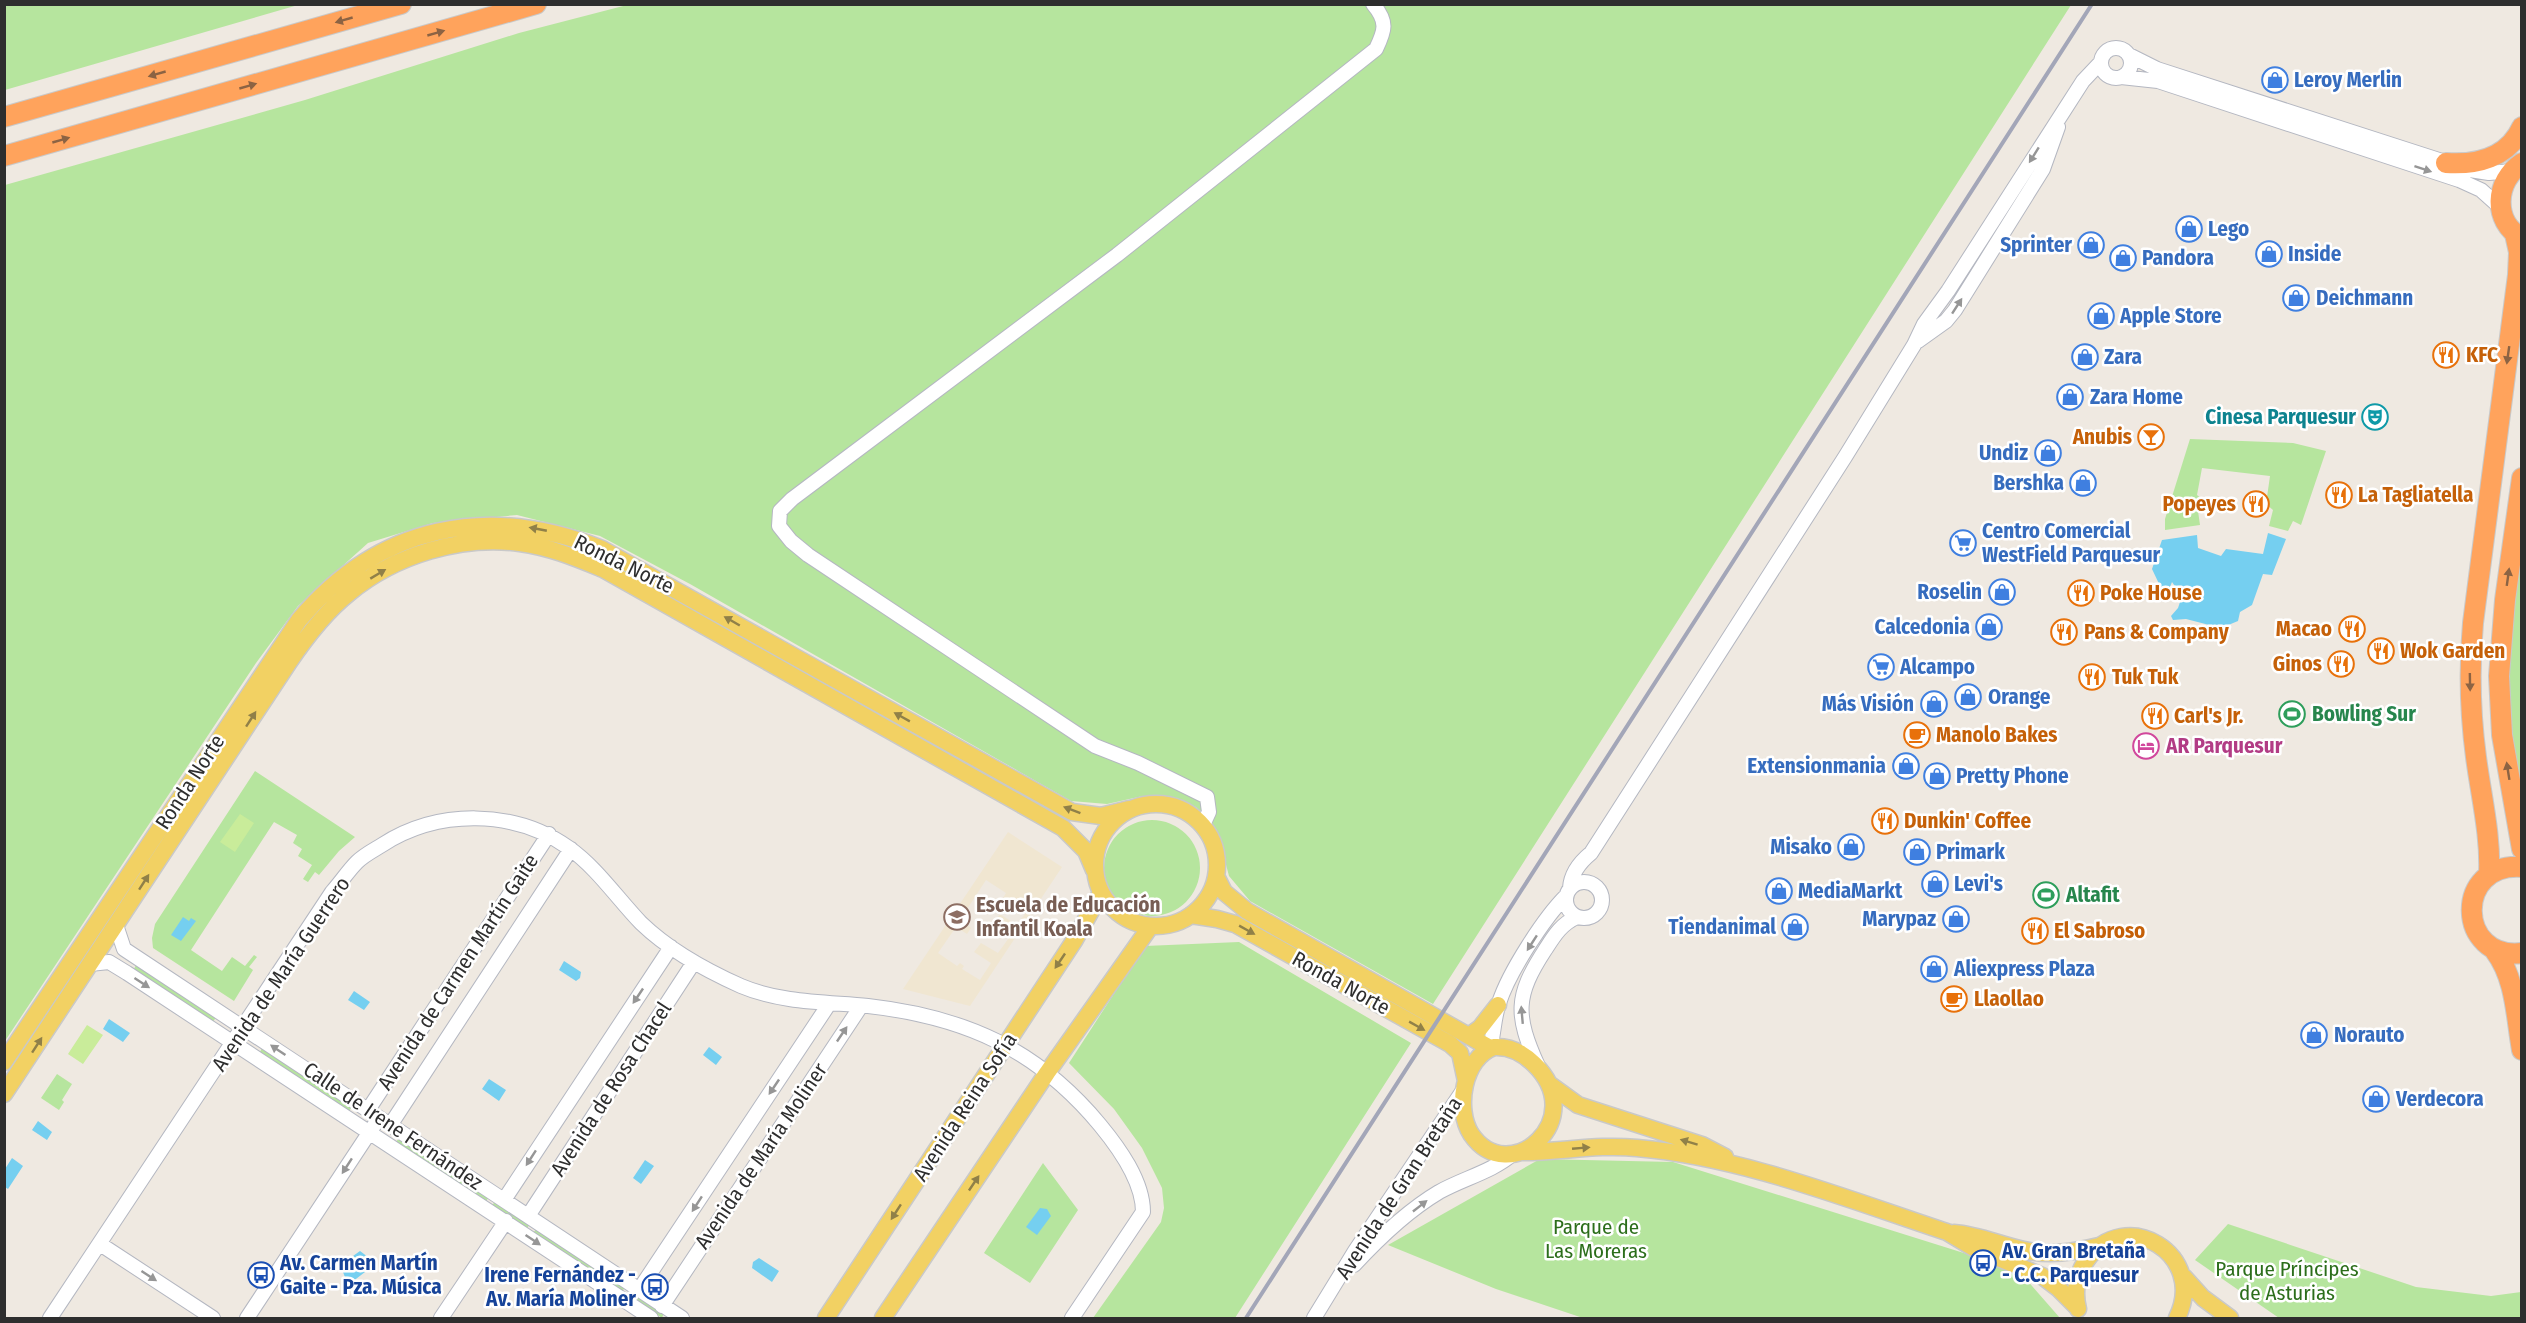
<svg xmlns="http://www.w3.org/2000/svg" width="2526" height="1323" font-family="'Fira Sans Condensed',sans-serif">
	<rect width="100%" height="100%" fill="#efe9e1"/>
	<path fill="#f0e6d1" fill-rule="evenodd" d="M1008 832 1062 867 970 1006 903 989ZM986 880 1006 893 1003 898 1008 901 1011 897 1029 908 1017 925 1000 914 993 924 1011 935 998 953 981 943 974 952 991 963 980 980 962 969 964 966 960 963 957 966 938 953 956 927 967 934 971 928 960 920Z"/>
	<path fill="#b6e59e" d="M5 4H298V5L5 90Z
		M627 5H2071L1433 1004 1250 901 1229 876 1219 838 1196 807 1161 796H1143L1107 804 1071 801 690 584 600 536 517 515 433 523 368 543 298 606 256 663 5 1041V185L305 100 519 33Z
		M2190 439 2293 443 2326 451 2301 525 2293 521 2288 531 2269 526 2273 510 2266 504 2270 476 2202 468 2197 495 2202 499 2203 506 2198 511 2200 525 2165 530V519Z
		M2521 543V803L2515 767 2505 679Z
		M255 771 355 837 339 851 319 875 315 872 308 882 303 879 312 865 298 856 302 849 293 843 297 835 274 822 191 950 222 971 232 957 245 966 254 955 257 957 249 967 253 970 234 1001 153 948 152 938 155 924Z
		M1104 868a48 48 0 1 1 96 0a48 48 0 1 1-96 0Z
		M1239 942 1411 1043 1235 1318H1093L1161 1222 1164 1208 1162 1188 1142 1148 1114 1109 1069 1063 1145 946Z
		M136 965 216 1017 213 1022 134 969Z
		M262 1048 352 1107 349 1111 260 1052Z
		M57 1074 72 1084 62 1100 64 1102 59 1110 41 1098Z
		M399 1138 489 1196 486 1202 396 1142Z
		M1540 1159 1673 1162 2018 1270 2060 1318H1583L1496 1289 1388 1245Z
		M1043 1163 1078 1210 1030 1283 984 1253Z
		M495 1201 530 1223 527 1229 492 1206Z
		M2228 1224 2416 1287 2491 1296 2521 1292V1318H2279L2195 1260Z
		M537 1228 625 1287 622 1292 533 1233Z
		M632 1292 664 1313 662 1318 629 1296Z"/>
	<path fill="#c9ec9a" d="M240 814 254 823 235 852 220 842Z
		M87 1025 103 1035 83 1064 68 1054Z"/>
	<path fill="#75cff0" d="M2268 533 2286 539 2272 575 2263 574 2252 605 2240 612 2238 621 2221 628 2186 619 2173 620 2171 616 2178 608 2182 596 2172 582 2167 594 2161 588 2152 569 2162 540 2197 535 2198 548 2221 556 2226 549 2263 554Z
		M183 917 189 921 191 918 196 921 181 941 171 935Z
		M564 961 581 972 580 978 576 981 559 970Z
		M354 991 370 1002 364 1010 348 1000Z
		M109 1019 130 1033 123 1042 103 1029Z
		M709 1047 722 1057 716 1065 703 1055Z
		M489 1079 506 1090 499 1101 482 1089Z
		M38 1121 52 1132 47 1140 32 1130Z
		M12 1158 23 1166 8 1189 5 1187V1169Z
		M645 1160 654 1166 641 1184 633 1178Z
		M1040 1208 1047 1209 1051 1216 1037 1235 1026 1227Z
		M360 1251 368 1257 366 1264 363 1263 361 1266 365 1272 352 1282 346 1280 343 1272 351 1260 354 1262 356 1259 353 1256Z
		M759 1258 779 1271 772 1282 752 1268 753 1262Z"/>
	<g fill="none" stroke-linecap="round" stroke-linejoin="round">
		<g stroke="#b4b7c1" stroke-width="16">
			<path id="minor" d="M2101 63a15 15 0 1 1 30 0a15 15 0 1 1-30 0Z
				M2129 55 2157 69 2470 170 2489 173 2512 171
				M2121 77 2158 81 2459 180 2481 190 2500 207
				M1918 341 1946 321 1955 310 2043 169 2058 127
				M1203 825 1209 812 1207 797 1138 763 1095 746 808 555 791 541 779 526 780 511 792 499 1117 255 1376 49C1385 30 1388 22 1373 4
				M1566 900a18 18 0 1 1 36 0a18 18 0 1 1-36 0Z
				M1570 888C1571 873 1580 862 1591 853L1845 457 1914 345 1924 324 1948 291 2083 81 2101 62
				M116 925 124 949 682 1318
				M90 964 109 962 127 973 651 1318
				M1490 1048C1494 1033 1494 1017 1499 1003 1509 972 1544 918 1566 896
				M1538 1066C1515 1015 1515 996 1545 950 1554 936 1561 924 1577 917
				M368 1110 549 834
				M391 1124 571 849
				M504 1200 671 947
				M528 1216 694 962
				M100 1244 213 1318
				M1354 1265C1379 1238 1407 1211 1439 1192 1464 1178 1492 1172 1514 1153
				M639 1290 829 1004
				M662 1306 861 1006
				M50 1318 332 892C341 882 348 871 357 862 364 855 374 850 382 845 438 809 514 809 569 848 597 868 617 898 641 923 669 950 705 970 741 986 781 1003 826 1002 868 1006 965 1017 1037 1049 1100 1125 1119 1148 1143 1181 1143 1212L1072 1318
				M247 1318 375 1124
				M441 1318 506 1221
				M1314 1318 1355 1251 1464 1089"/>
		</g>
		<g stroke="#c9c9c9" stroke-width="19">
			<path id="major" d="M1095 865a61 61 0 1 1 122 0a61 61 0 1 1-122 0Z
				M1216 876 1224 892 1247 911 1490 1048
				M1191 915 1217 919 1235 924 1450 1044 1460 1053 1466 1081
				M1469 1036 1480 1028 1498 1005
				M1494 1047C1510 1046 1523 1053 1534 1064 1591 1119 1509 1190 1471 1134 1455 1109 1463 1058 1494 1047Z
				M4 1062 299 620C379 525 488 503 602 549L1072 812 1101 816 1129 809
				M1549 1084 1578 1105 1702 1145 1725 1157
				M4 1094 289 662C306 637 325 612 349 593 395 555 461 535 520 543 550 547 576 558 603 569L1063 828 1086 851 1094 870
				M1523 1152C1561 1152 1598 1144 1637 1148 1742 1157 1847 1199 1947 1232L1972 1247 2042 1276 2059 1289 2078 1308
				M1954 1233C1979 1235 2000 1245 2024 1250 2049 1256 2074 1252 2099 1246
				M2184 1277 2203 1298 2230 1318
				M2078 1309C2074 1293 2076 1275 2086 1261 2125 1204 2208 1255 2177 1318
				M826 1318 1074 941 1101 893
				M883 1318 1047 1073 1150 927"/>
		</g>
		<g stroke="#c9c9c9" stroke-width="22">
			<path id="highway" d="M4 117 401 4
				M4 156 536 4
				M2446 163C2476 165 2508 158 2522 127
				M2522 163C2495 181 2492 221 2522 238
				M2522 478 2505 600 2499 676 2502 735 2522 849
				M2522 867C2453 862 2457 961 2522 953
				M2489 875C2491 835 2481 796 2476 757 2470 712 2469 668 2473 623L2518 275 2519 252 2515 234
				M2495 951C2516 979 2516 1016 2522 1050"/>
		</g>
		<use href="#minor" stroke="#fff" stroke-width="14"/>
		<use href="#major" stroke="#f2d163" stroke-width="16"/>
		<use href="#highway" stroke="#ffa35c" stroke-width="20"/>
		<path stroke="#a3a6b8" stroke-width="4" d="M1246 1318 2092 4"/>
	</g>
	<defs><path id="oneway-solid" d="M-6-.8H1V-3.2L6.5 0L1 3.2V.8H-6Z" transform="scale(1.5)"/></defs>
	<g fill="#8c6343">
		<use href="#oneway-solid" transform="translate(344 20) rotate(164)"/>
		<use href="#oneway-solid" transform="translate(436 33) rotate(-16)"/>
		<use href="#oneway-solid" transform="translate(157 74) rotate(164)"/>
		<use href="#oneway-solid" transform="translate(248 86) rotate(-16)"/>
		<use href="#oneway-solid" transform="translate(61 140) rotate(-16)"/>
		<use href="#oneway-solid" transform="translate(2508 355) rotate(98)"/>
		<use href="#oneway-solid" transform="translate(2508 577) rotate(-82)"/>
		<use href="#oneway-solid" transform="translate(2470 682) rotate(89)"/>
		<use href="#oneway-solid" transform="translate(2508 771) rotate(-99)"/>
	</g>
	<g fill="#969696">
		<use href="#oneway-solid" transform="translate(2034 155) rotate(122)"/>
		<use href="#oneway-solid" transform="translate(2423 169) rotate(18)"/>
		<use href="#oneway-solid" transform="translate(1957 306) rotate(-57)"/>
		<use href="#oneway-solid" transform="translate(1532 943) rotate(123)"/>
		<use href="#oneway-solid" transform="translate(142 983) rotate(33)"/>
		<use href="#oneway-solid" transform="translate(638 996) rotate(124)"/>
		<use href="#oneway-solid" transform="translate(1522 1015) rotate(-95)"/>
		<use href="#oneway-solid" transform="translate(842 1034) rotate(-56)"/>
		<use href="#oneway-solid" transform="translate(278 1050) rotate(-146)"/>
		<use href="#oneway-solid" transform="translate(774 1087) rotate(124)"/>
		<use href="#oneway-solid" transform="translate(531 1158) rotate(123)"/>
		<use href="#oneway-solid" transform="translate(347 1166) rotate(123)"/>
		<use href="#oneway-solid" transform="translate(697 1204) rotate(123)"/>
		<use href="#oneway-solid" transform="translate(1420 1206) rotate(-38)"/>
		<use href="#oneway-solid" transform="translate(533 1240) rotate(34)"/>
		<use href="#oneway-solid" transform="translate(149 1276) rotate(33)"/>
	</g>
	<g fill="#908048">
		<use href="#oneway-solid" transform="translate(538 529) rotate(-169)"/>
		<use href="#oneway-solid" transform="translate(378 574) rotate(-31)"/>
		<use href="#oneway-solid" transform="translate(732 621) rotate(-150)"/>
		<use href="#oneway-solid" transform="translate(902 717) rotate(-151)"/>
		<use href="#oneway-solid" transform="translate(251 719) rotate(-57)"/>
		<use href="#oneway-solid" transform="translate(1072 810) rotate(-159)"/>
		<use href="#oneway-solid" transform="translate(144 882) rotate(-57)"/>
		<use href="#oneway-solid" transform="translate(1247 930) rotate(29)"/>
		<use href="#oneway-solid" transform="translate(1060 961) rotate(124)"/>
		<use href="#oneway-solid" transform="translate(1417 1026) rotate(29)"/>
		<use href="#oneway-solid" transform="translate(37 1045) rotate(-57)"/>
		<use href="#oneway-solid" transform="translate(1689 1142) rotate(-163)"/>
		<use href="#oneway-solid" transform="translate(1581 1148) rotate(-5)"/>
		<use href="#oneway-solid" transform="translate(974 1183) rotate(-56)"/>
		<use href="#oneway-solid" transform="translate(896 1212) rotate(123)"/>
	</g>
	<defs>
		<g id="shop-ring" transform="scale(1.35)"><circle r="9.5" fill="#fff" stroke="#3f7fe0" stroke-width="1.5"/><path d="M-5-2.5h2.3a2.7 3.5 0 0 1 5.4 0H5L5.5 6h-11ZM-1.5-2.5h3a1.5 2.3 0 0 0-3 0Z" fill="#3f7fe0"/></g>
		<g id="restaurant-ring" transform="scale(1.35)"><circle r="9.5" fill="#fff" stroke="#e8710a" stroke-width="1.5"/><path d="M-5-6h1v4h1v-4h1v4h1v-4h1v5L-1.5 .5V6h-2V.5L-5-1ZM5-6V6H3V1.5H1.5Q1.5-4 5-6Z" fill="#e8710a"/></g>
		<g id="theatre-ring" transform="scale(1.35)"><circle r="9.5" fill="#fff" stroke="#0f9aa8" stroke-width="1.5"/><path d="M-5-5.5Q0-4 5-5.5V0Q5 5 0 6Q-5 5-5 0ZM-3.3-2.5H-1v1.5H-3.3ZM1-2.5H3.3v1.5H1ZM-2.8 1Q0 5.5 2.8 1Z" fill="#0f9aa8"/></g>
		<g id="bar-ring" transform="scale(1.35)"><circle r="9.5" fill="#fff" stroke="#e8710a" stroke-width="1.5"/><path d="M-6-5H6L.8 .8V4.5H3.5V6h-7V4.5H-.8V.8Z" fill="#e8710a"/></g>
		<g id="supermarket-ring" transform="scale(1.35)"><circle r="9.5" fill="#fff" stroke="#3f7fe0" stroke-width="1.5"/><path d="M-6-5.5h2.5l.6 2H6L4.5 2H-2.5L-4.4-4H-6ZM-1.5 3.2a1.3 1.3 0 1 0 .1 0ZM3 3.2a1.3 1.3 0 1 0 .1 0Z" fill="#3f7fe0"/></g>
		<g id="stadium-ring" transform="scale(1.35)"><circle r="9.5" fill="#fff" stroke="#2e9e5b" stroke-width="1.5"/><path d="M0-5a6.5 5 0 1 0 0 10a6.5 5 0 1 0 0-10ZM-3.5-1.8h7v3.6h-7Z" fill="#2e9e5b"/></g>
		<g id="cafe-ring" transform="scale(1.35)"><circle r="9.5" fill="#fff" stroke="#e8710a" stroke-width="1.5"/><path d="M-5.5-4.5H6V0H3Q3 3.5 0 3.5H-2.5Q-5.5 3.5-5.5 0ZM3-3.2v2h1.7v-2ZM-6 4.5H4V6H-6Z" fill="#e8710a"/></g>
		<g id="hotel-ring" transform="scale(1.35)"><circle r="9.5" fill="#fff" stroke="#d1479c" stroke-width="1.5"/><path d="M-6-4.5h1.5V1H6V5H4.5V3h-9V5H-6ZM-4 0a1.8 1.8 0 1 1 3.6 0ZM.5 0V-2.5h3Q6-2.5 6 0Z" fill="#d1479c"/></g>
		<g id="school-ring" transform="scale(1.35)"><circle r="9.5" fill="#fff" stroke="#8d6e63" stroke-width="1.5"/><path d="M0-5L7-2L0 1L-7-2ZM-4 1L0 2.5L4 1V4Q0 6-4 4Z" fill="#8d6e63"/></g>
		<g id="bus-ring" transform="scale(1.35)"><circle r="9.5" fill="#fff" stroke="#1a4fb4" stroke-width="1.5"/><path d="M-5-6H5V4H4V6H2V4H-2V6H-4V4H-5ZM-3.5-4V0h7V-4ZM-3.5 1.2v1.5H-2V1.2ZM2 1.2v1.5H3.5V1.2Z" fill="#1a4fb4"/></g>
	</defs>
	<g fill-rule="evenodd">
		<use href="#shop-ring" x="2275" y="80"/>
		<use href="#shop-ring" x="2189" y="229"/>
		<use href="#shop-ring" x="2091" y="245"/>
		<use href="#shop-ring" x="2269" y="254"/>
		<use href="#shop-ring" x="2123" y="258"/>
		<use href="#shop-ring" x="2296" y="298"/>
		<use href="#shop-ring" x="2101" y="316"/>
		<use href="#restaurant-ring" x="2446" y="355"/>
		<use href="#shop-ring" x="2085" y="357"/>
		<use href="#shop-ring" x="2070" y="397"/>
		<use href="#theatre-ring" x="2375" y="417"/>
		<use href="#bar-ring" x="2151" y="437"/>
		<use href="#shop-ring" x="2048" y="453"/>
		<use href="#shop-ring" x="2083" y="483"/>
		<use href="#restaurant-ring" x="2339" y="495"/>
		<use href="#restaurant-ring" x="2256" y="504"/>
		<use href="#supermarket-ring" x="1963" y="543"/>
		<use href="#shop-ring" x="2002" y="592"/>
		<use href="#restaurant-ring" x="2081" y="593"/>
		<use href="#shop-ring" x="1989" y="627"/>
		<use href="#restaurant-ring" x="2352" y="629"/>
		<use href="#restaurant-ring" x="2064" y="632"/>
		<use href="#restaurant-ring" x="2381" y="651"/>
		<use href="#restaurant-ring" x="2341" y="664"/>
		<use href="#supermarket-ring" x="1881" y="667"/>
		<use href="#restaurant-ring" x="2092" y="677"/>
		<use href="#shop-ring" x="1968" y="697"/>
		<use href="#shop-ring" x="1934" y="704"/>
		<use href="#stadium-ring" x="2292" y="714"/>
		<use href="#restaurant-ring" x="2155" y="716"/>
		<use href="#cafe-ring" x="1917" y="735"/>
		<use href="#hotel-ring" x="2146" y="746"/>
		<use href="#shop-ring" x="1906" y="766"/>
		<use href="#shop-ring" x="1937" y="776"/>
		<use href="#restaurant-ring" x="1885" y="821"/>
		<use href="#shop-ring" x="1851" y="847"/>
		<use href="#shop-ring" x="1917" y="852"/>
		<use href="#shop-ring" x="1935" y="884"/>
		<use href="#shop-ring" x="1779" y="891"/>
		<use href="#stadium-ring" x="2046" y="895"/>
		<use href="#school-ring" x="957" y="917"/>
		<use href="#shop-ring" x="1956" y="919"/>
		<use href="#shop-ring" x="1795" y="927"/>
		<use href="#restaurant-ring" x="2035" y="931"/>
		<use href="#shop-ring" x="1934" y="969"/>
		<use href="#cafe-ring" x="1954" y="999"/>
		<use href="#shop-ring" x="2314" y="1035"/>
		<use href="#shop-ring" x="2376" y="1099"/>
		<use href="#bus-ring" x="1983" y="1263"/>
		<use href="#bus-ring" x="261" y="1275"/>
		<use href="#bus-ring" x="655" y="1287"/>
	</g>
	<g text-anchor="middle" stroke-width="5" stroke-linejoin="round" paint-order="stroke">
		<g font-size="21" font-weight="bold" fill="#366cbe" stroke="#fff" text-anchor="start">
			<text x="2294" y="87">Leroy Merlin</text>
			<text x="2208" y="236">Lego</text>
			<text x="2072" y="252" text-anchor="end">Sprinter</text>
			<text x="2288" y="261">Inside</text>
			<text x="2142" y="265">Pandora</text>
			<text x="2316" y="305">Deichmann</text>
			<text x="2120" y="323">Apple Store</text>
			<text x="2104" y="364">Zara</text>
			<text x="2090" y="404">Zara Home</text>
			<text x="2028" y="460" text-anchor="end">Undiz</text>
			<text x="2064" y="490" text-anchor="end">Bershka</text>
			<text x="1982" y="538">Centro Comercial<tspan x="1982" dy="24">WestField Parquesur</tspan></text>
			<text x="1982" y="599" text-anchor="end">Roselin</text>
			<text x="1970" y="634" text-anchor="end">Calcedonia</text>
			<text x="1900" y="674">Alcampo</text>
			<text x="1988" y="704">Orange</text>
			<text x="1914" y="711" text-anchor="end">Más Visión</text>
			<text x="1886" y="773" text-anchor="end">Extensionmania</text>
			<text x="1956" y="783">Pretty Phone</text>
			<text x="1832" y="854" text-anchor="end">Misako</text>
			<text x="1936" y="859">Primark</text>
			<text x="1954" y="891">Levi's</text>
			<text x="1798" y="898">MediaMarkt</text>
			<text x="1936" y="926" text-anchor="end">Marypaz</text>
			<text x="1776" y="934" text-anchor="end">Tiendanimal</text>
			<text x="1954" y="976">Aliexpress Plaza</text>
			<text x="2334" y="1042">Norauto</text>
			<text x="2396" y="1106">Verdecora</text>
		</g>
		<g font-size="21" font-weight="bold" fill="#c56008" stroke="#fff" text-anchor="start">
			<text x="2466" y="362">KFC</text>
			<text x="2132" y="444" text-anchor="end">Anubis</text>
			<text x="2358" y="502">La Tagliatella</text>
			<text x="2236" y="511" text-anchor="end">Popeyes</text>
			<text x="2100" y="600">Poke House</text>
			<text x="2332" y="636" text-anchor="end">Macao</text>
			<text x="2084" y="639">Pans &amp; Company</text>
			<text x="2400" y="658">Wok Garden</text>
			<text x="2322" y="671" text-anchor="end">Ginos</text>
			<text x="2112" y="684">Tuk Tuk</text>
			<text x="2174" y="723">Carl's Jr.</text>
			<text x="1936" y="742">Manolo Bakes</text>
			<text x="1904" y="828">Dunkin' Coffee</text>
			<text x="2054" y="938">El Sabroso</text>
			<text x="1974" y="1006">Llaollao</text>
		</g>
		<g font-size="21" font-weight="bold" fill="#0d838f" stroke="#fff" text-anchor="end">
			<text x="2356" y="424">Cinesa Parquesur</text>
		</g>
		<g font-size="21" fill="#2e2e2e" stroke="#fff">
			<text transform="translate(624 564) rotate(26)" y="7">Ronda Norte</text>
			<text transform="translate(190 782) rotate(-57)" y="7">Ronda Norte</text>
			<text transform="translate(458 972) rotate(-57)" y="7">Avenida de Carmen Martín Gaite</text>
			<text transform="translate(281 974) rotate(-56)" y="7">Avenida de María Guerrero</text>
			<text transform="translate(1341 983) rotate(29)" y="7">Ronda Norte</text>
			<text transform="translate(611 1089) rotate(-57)" y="7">Avenida de Rosa Chacel</text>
			<text transform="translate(965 1107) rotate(-57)" y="7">Avenida Reina Sofía</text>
			<text transform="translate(393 1126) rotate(34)" y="7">Calle de Irene Fernández</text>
			<text transform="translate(761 1156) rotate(-56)" y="7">Avenida de María Moliner</text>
			<text transform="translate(1399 1188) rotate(-57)" y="7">Avenida de Gran Bretaña</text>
		</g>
		<g font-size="21" font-weight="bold" fill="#27864d" stroke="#fff" text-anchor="start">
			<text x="2312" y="721">Bowling Sur</text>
			<text x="2066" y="902">Altafit</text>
		</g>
		<g font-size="21" font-weight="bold" fill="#b23c85" stroke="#fff" text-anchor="start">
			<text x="2166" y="753">AR Parquesur</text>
		</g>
		<g font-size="21" font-weight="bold" fill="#785e54" stroke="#fff" text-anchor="start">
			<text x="976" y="912">Escuela de Educación<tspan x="976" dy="24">Infantil Koala</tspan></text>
		</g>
		<g font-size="21" fill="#2c6e1b" stroke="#fff">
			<text x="1596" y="1234">Parque de<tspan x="1596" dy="24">Las Moreras</tspan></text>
			<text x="2287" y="1276">Parque Príncipes<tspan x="2287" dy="24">de Asturias</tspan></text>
		</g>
		<g font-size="21" font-weight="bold" fill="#164399" stroke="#fff" text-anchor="start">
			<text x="2002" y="1258">Av. Gran Bretaña<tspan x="2002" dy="24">- C.C. Parquesur</tspan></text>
			<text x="280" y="1270">Av. Carmen Martín<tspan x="280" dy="24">Gaite - Pza. Música</tspan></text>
			<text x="636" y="1282" text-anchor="end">Irene Fernández -<tspan x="636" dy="24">Av. María Moliner</tspan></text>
		</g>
	</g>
	<rect width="2526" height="1323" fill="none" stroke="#2e2e2e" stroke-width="12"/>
</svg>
